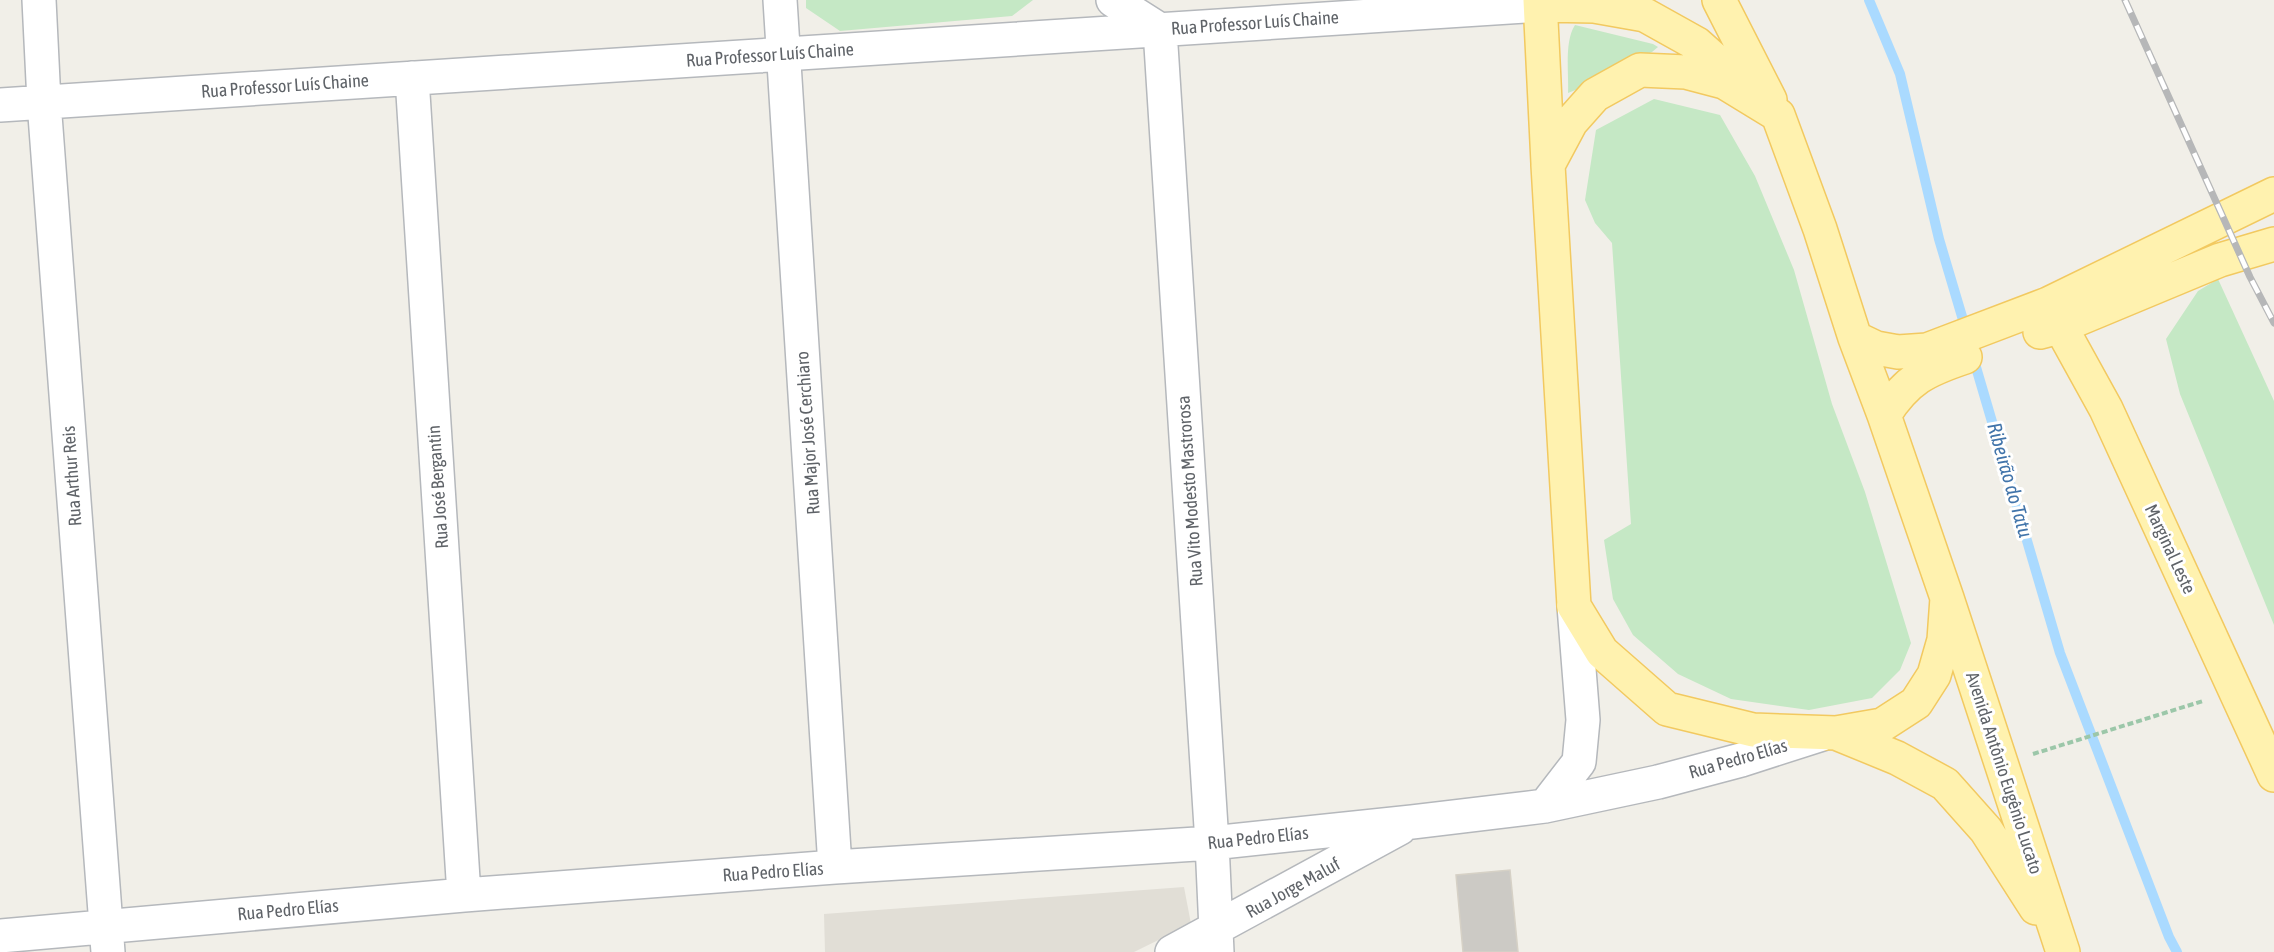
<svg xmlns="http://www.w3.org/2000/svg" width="2274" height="952" font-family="'Asap Condensed',sans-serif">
	<rect width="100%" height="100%" fill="#f1efe8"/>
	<path fill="#e1ded6" d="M1184 887 1191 924 1134 952H825L824 914Z"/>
	<path fill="#c5e8c5" d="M806 0H1033L1012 16 840 31 806 8Z
		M1575 25 1653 44 1658 47 1652 52 1605 70 1578 89 1568 93C1569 73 1564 42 1575 25Z
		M1654 99 1720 115 1755 176 1794 270 1832 404 1865 492 1911 643 1900 670 1872 698 1809 710 1731 699 1678 674 1633 635 1613 599 1604 540 1631 524 1612 243 1595 223 1585 200 1596 130Z
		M2218 279 2274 401V625L2180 394 2166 339 2198 291Z"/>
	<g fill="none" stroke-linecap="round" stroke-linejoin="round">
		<path stroke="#aadaff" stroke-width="10" d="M1869 0 1900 74 1939 239 1966 330
			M1973 357 2060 653 2169 937 2177 952"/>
	</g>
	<path fill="#cccac5" stroke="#d6d1c6" stroke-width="1.5" d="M1510 870 1518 952H1463L1456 875Z"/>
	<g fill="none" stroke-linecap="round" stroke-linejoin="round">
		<g stroke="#b5b8bc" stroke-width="36">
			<path id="minor" d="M39 0 44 102 108 952
				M780 0 835 867
				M1113 0 1160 30 1212 843 1217 952
				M412 78 464 895
				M0 105 1541 5
				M1545 806 1579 762 1583 720 1574 606
				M0 936 464 895 835 867 1212 843 1412 822 1545 806 1658 782 1741 760 1822 734
				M1172 952 1400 828"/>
		</g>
		<g stroke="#f2c960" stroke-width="36">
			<path id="major" d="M1540 0 1548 163
				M1719 0 1770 100
				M1541 5 1594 6 1645 15 1697 44 1742 84
				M2048 304 2106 409 2274 775
				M2040 332 2059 327 2220 260 2274 244
				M1855 338 1876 348 1898 352 1927 350 2048 304 2274 194
				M1884 415C1907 379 1926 370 1965 357
				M1947 598 1944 640 1934 675 1916 703 1882 725 1836 733 1753 730 1667 709 1602 652 1574 606 1548 165 1571 122 1595 95 1640 70 1686 72 1724 82 1778 115 1820 229 1855 338 1884 415 1947 598 2063 952
				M1836 733 1897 758 1945 784 1986 830 2036 908"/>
		</g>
		<path stroke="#9cc7a9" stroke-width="4" stroke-dasharray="6 3" stroke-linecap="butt" d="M2033 754 2203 701"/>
		<use href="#minor" stroke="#fff" stroke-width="33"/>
		<use href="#major" stroke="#fff2af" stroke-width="33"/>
		<g stroke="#b6b7b8" stroke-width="7">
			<path id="rail" d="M2125 0 2250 277 2274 323"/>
		</g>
		<use href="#rail" stroke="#fff" stroke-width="4.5" stroke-dasharray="14" stroke-linecap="butt"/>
	</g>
	<g text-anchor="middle" stroke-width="6" stroke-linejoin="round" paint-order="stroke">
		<g font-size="18" fill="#5f6368" stroke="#fff">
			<text transform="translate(1255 23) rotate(-4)" y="6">Rua Professor Luís Chaine</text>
			<text transform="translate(770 55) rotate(-4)" y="6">Rua Professor Luís Chaine</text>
			<text transform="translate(285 86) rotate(-4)" y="6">Rua Professor Luís Chaine</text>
			<text transform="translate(808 433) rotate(-94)" y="6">Rua Major José Cerchiaro</text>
			<text transform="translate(72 476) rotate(-94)" y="6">Rua Arthur Reis</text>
			<text transform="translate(438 487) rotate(-94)" y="6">Rua José Bergantin</text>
			<text transform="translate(1190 491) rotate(-94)" y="6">Rua Vito Modesto Mastrorosa</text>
			<text transform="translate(2170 549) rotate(65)" y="6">Marginal Leste</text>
			<text transform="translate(1738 759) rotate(-16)" y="6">Rua Pedro Elías</text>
			<text transform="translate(2004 773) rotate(72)" y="6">Avenida Antônio Eugênio Lucato</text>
			<text transform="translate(1258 838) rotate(-6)" y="6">Rua Pedro Elías</text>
			<text transform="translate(773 872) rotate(-4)" y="6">Rua Pedro Elías</text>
			<text transform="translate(1293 888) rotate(-29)" y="6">Rua Jorge Maluf</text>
			<text transform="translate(288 910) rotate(-5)" y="6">Rua Pedro Elías</text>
		</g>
		<g font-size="20" font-style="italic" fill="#4174aa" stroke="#fff">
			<text transform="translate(2010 480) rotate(74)" y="7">Ribeirão do Tatu</text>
		</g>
	</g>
</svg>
